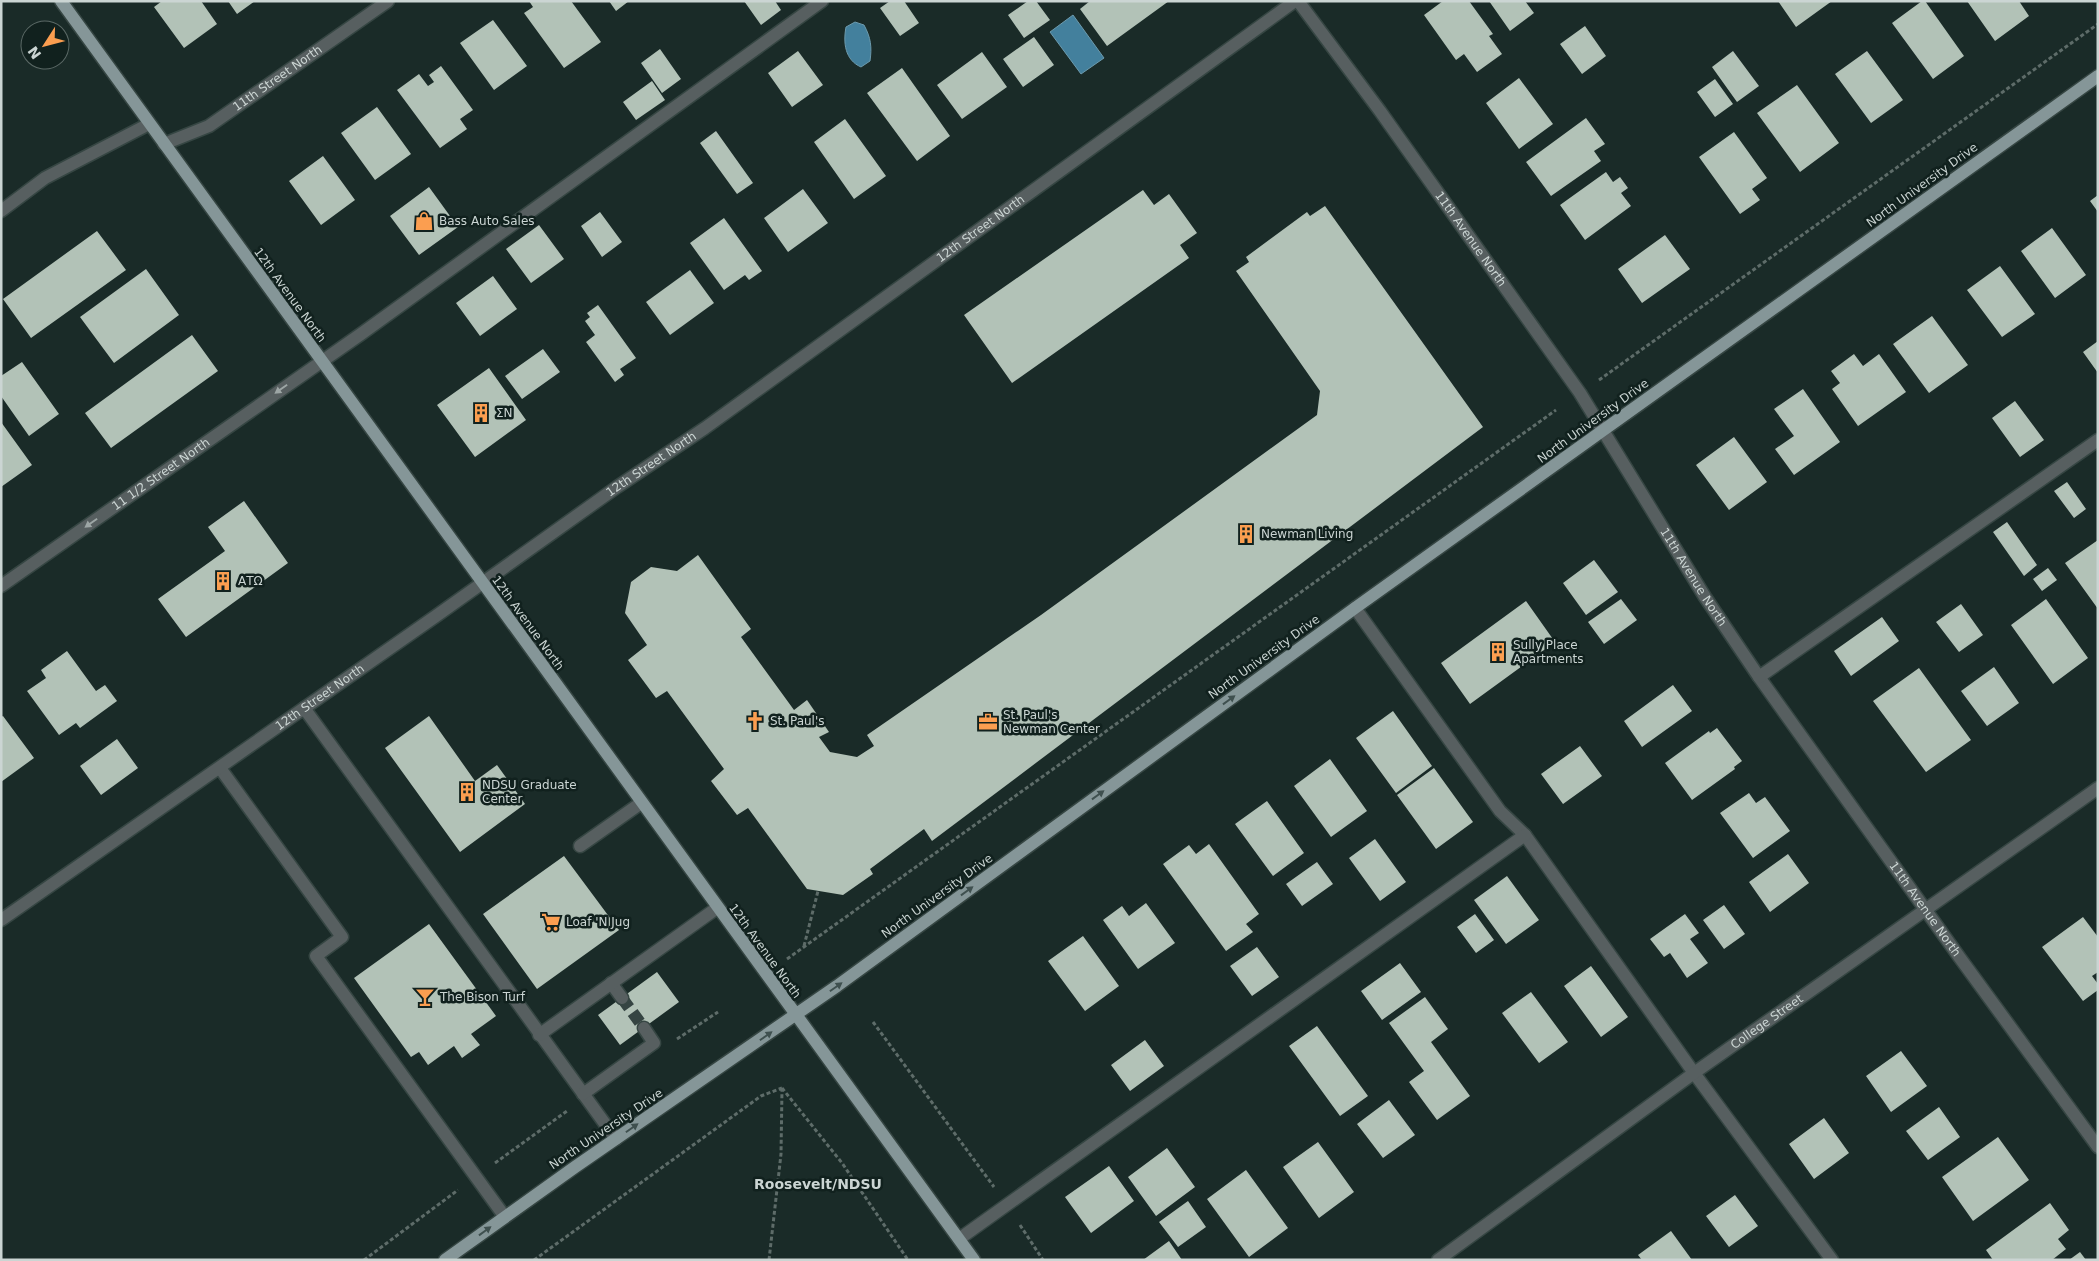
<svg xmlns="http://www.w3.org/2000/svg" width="2099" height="1261" font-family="'DejaVu Sans',sans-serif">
	<rect width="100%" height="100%" fill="#1a2b28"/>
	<path fill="#43809d" stroke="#6c9aad" d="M1073 15 1104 58 1081 74 1050 32Z
		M855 22 864 25C871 38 872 47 870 61L861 67C845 60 843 43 846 27Z"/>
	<path fill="#b2c2b7" d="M162 1H201L217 24 184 48 154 7Z
		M228 1H255L237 14Z
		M529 1H571L601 42 564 68 524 13 533 7Z
		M609 1H629L616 11Z
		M744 1H775L781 10 761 25Z
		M890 1H904L919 23 900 36 880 8Z
		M1028 1H1036L1050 20 1024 38 1008 15Z
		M1090 1H1169L1107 46 1080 9Z
		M1443 1H1469L1493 34 1489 36 1502 54 1477 72 1464 54 1456 60 1424 15Z
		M1489 1H1525L1534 13 1510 31Z
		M1778 1H1832L1796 27Z
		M1922 1H1925L1964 56 1933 79 1892 23Z
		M1967 1H2019L2029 16 1995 41Z
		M493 20 527 66 494 90 460 43Z
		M1585 26 1606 56 1582 74 1560 44Z
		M1034 37 1054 65 1023 87 1003 59Z
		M660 49 681 79 662 93 641 63Z
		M798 51 823 85 792 107 768 73Z
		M1733 51 1759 86 1737 102 1712 67Z
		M1867 51 1903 100 1871 123 1835 74Z
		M982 52 1007 87 962 119 937 85Z
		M441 66 473 110 460 119 467 129 440 148 397 90 419 74 428 86 434 82 429 75Z
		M902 68 950 136 917 161 867 93Z
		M1519 78 1553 124 1519 149 1486 103Z
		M1715 79 1733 104 1715 117 1697 92Z
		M652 81 665 100 636 120 623 102Z
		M1797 85 1839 143 1800 172 1757 113Z
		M377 107 411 154 375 180 341 133Z
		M1586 118 1605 144 1594 151 1601 161 1551 196 1526 162Z
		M845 119 886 176 854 199 814 142Z
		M716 131 753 183 737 194 700 143Z
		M1734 132 1767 178 1752 189 1760 200 1740 214 1699 157Z
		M323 156 355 200 321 225 289 181Z
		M1606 172 1613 182 1620 177 1628 188 1621 193 1631 206 1585 240 1560 205Z
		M429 187 458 227 419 255 390 216Z
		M803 189 828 223 788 252 764 218Z
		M1143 190 1154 205 1169 194 1197 233 1180 245 1189 258 1012 383 964 315Z
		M2098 195V212L2090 201Z
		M1325 206 1483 427 932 841 924 829 870 869 873 874 843 895 807 889 748 808 737 815 711 781 724 769 667 691 656 698 628 660 647 645 625 613 631 582 651 567 677 571 698 555 751 629 741 637 794 710 807 700 829 732 819 737 830 752 857 757 874 746 867 735 1041 615 1317 415 1320 391 1236 271 1249 262 1246 257 1307 212 1310 216Z
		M600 212 622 242 602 257 581 226Z
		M724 218 762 271 749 280 745 275 724 290 690 243Z
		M539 225 564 259 531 283 506 249Z
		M2052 228 2086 275 2055 298 2021 251Z
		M97 231 126 270 31 338 3 299Z
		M1665 235 1690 269 1642 303 1618 269Z
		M2000 266 2035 314 2002 337 1967 290Z
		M146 269 179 315 114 363 80 317Z
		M690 270 714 303 670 335 646 302Z
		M493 276 517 309 480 336 456 303Z
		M598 305 636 358 620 369 624 375 615 382 586 342 595 335 585 321 590 317 587 313Z
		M1932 316 1968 365 1929 393 1893 344Z
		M192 335 218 371 111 448 85 413Z
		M2098 341V373L2083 352Z
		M543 349 560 372 522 399 505 376Z
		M1854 354 1863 366 1879 354 1906 392 1858 426 1832 389 1840 383 1831 371Z
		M22 362 59 414 29 436 1 396V376Z
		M489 368 526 420 475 457 437 405Z
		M1803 389 1840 442 1794 475 1775 449 1794 436 1774 409Z
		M2015 401 2044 440 2020 457 1992 418Z
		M1 422 32 465 1 487Z
		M1734 437 1767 482 1729 510 1696 465Z
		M2067 482 2086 509 2074 518 2054 491Z
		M244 501 288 563 186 637 158 599 225 551 208 527Z
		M2007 522 2037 565 2024 576 1993 532Z
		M2098 540V609L2065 563Z
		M1594 560 1618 592 1586 615 1563 583Z
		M2048 568 2057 580 2042 591 2033 579Z
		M1621 599 1637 620 1604 644 1588 622Z
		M2046 599 2088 658 2053 684 2011 625Z
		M1526 601 1555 642 1470 704 1441 663Z
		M1961 604 1983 635 1959 652 1936 622Z
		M1882 617 1899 641 1851 676 1834 651Z
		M67 651 96 691 105 685 117 701 80 728 76 723 59 735 27 691 46 678 41 670Z
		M1994 667 2019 703 1987 726 1961 691Z
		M1919 668 1971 740 1926 772 1873 701Z
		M1673 685 1692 711 1642 747 1624 721Z
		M1393 711 1432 766 1396 793 1356 738Z
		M3 716 34 758 1 782V717Z
		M429 716 475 781 497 765 525 804 460 852 385 748Z
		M1717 728 1742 761 1734 767 1735 769 1692 800 1665 763 1709 731 1710 733Z
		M117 739 138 768 101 795 80 766Z
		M1580 746 1602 776 1563 804 1541 774Z
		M1330 759 1367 811 1331 837 1294 786Z
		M1434 768 1473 822 1436 849 1397 795Z
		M1749 793 1756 803 1765 797 1790 831 1753 858 1720 813Z
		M1267 801 1304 853 1273 876 1235 824Z
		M1375 839 1406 882 1380 901 1349 858Z
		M1209 844 1259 914 1246 924 1253 932 1226 951 1163 864 1189 845 1196 854Z
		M1788 854 1809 883 1770 912 1749 882Z
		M564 856 619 930 537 989 483 914Z
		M1317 862 1333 884 1302 906 1286 884Z
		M1507 876 1539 920 1506 944 1474 900Z
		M1146 903 1175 943 1138 969 1103 920 1122 906 1129 916Z
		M1724 905 1745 934 1724 949 1703 920Z
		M1475 914 1494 940 1476 953 1457 927Z
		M1685 914 1699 933 1690 939 1708 963 1687 978 1670 953 1664 957 1650 939Z
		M2083 917 2098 937V972L2092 976 2098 984V990L2083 1001 2042 947Z
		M429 924 496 1016 471 1034 480 1045 462 1058 454 1046 428 1065 419 1052 411 1057 354 978Z
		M1083 936 1119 986 1085 1011 1048 961Z
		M1257 947 1279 977 1252 996 1230 966Z
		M1400 963 1421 992 1382 1020 1361 991Z
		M1591 966 1628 1017 1601 1037 1564 986Z
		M657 972 679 1002 620 1045 598 1015Z
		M1531 992 1568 1042 1539 1063 1502 1013Z
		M1425 997 1448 1029 1431 1042 1470 1096 1437 1120 1409 1082 1424 1071 1389 1023Z
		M1317 1026 1368 1096 1340 1116 1289 1046Z
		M1145 1040 1164 1066 1130 1091 1111 1065Z
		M1901 1051 1927 1086 1891 1112 1866 1076Z
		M1389 1100 1415 1135 1383 1158 1357 1124Z
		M1939 1107 1960 1137 1928 1160 1906 1131Z
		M1824 1118 1849 1153 1814 1179 1789 1144Z
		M1998 1137 2029 1180 1973 1221 1942 1177Z
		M1318 1142 1354 1192 1319 1218 1283 1167Z
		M1167 1148 1195 1187 1156 1216 1128 1177Z
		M1109 1166 1134 1201 1091 1233 1065 1197Z
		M1246 1170 1288 1228 1249 1257 1207 1199Z
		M1735 1195 1758 1226 1729 1247 1706 1216Z
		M1188 1201 1206 1227 1178 1247 1159 1222Z
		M2050 1203 2069 1230 2058 1239 2066 1249 2052 1260H1993L1986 1250Z
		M1671 1231 1692 1260H1642L1638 1255Z
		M1169 1241 1182 1260H1143Z
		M2080 1252 2086 1260H2069Z"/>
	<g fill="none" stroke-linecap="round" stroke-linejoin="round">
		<path stroke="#354442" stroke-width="12" stroke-dasharray="12 6" stroke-linecap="butt" d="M622 998 644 1028"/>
		<g stroke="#364643" stroke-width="15">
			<g id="minor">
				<path id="s1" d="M1298 1 1380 111 1580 393 1705 597 1759 677 1960 958 2098 1147"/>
				<path id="s2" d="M164 144 209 126 388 1"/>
				<path d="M1 211 45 178 149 124"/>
				<path id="s3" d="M1 586 361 334 822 1"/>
				<path d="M1355 608 1500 811 1525 835 1694 1073 1832 1260"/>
				<path d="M1759 677 2098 440"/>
				<path d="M304 708 616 1139"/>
				<path d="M220 768 342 937 316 956 505 1217"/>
				<path d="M580 846 641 803"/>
				<path id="s4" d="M1 920 436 616 617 487 705 428 1295 1"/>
				<path d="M611 983 622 998"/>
				<path d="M539 1035 717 908"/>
				<path d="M583 1094 654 1043 644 1028"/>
				<path d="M959 1239 1525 835"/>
				<path id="s5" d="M1438 1260 1694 1073 2098 788"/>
			</g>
		</g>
		<g stroke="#364643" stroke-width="15">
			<path id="major" d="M61 1 974 1260
				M445 1260 575 1167 837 986 1355 608 2098 76"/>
		</g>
		<path stroke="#5e6c69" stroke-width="3" stroke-dasharray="4 2.5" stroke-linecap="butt" d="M1599 380 2098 24
			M804 946 818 891
			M787 959 1556 410
			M873 1022 994 1187
			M677 1039 718 1012
			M782 1088 842 1163 908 1260
			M495 1163 567 1111
			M1020 1225 1043 1260
			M364 1260 458 1190
			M534 1260 761 1096 782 1088
			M769 1260 781 1154 782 1089"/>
		<use href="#minor" stroke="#575f60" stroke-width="12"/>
		<use href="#major" stroke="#859698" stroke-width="12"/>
	</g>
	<defs><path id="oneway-solid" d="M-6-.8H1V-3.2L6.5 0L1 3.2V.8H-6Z" transform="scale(1.25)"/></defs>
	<g fill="#9da6a5">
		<use href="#oneway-solid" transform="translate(281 389) rotate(145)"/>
		<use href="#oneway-solid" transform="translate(91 523) rotate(145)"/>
	</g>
	<g fill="#3f504f">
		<use href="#oneway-solid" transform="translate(1229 700) rotate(-36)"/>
		<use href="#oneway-solid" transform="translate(1098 795) rotate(-36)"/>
		<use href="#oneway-solid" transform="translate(967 891) rotate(-36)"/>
		<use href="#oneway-solid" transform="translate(836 987) rotate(-35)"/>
		<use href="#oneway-solid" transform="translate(766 1036) rotate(-35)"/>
		<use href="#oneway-solid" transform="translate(632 1128) rotate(-35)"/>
		<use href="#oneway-solid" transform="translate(485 1231) rotate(-36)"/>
	</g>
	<defs>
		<g id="shop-bare" transform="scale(1.5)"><path d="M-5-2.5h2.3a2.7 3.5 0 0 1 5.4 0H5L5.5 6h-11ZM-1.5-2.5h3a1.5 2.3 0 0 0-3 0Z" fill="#fb9e50" stroke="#11211e" stroke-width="2.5" paint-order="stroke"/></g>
		<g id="building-bare" transform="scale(1.5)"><path d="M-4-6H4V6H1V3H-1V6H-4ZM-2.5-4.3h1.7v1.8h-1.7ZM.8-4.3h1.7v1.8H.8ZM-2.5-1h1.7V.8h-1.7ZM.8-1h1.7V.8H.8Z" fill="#fb9e50" stroke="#11211e" stroke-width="2.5" paint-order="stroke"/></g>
		<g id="church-bare" transform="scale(1.5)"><path d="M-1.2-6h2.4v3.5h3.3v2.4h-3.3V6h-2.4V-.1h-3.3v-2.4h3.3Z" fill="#fb9e50" stroke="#11211e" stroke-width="2.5" paint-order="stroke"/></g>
		<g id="office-bare" transform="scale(1.5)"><path d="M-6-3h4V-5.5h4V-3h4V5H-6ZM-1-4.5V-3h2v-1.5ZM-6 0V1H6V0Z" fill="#fb9e50" stroke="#11211e" stroke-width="2.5" paint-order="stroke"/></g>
		<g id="supermarket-bare" transform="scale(1.5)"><path d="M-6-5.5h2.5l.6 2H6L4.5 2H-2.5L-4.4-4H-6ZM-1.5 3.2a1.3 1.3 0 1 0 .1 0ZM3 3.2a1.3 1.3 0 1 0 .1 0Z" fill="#fb9e50" stroke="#11211e" stroke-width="2.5" paint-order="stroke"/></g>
		<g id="bar-bare" transform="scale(1.5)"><path d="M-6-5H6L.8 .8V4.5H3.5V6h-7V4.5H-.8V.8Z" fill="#fb9e50" stroke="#11211e" stroke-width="2.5" paint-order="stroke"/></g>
	</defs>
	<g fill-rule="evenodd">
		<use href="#shop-bare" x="424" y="221"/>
		<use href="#building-bare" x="481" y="413"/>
		<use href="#building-bare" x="1246" y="534"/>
		<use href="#building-bare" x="223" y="581"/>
		<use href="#building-bare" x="1498" y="652"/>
		<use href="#church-bare" x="755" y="721"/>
		<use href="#office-bare" x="988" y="722"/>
		<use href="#building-bare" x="467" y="792"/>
		<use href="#supermarket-bare" x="551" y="922"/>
		<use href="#bar-bare" x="425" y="997"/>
	</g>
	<g text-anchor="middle" stroke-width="5" stroke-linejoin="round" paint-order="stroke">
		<g font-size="12" fill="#cbd5d3" stroke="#11211e">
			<text dy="4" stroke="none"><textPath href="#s2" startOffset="132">11th Street North</textPath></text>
			<text transform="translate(1922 185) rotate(-36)" y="4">North University Drive</text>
			<text dy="4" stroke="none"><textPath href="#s4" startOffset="1199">12th Street North</textPath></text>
			<text dy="4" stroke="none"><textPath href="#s1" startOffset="294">11th Avenue North</textPath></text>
			<text transform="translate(290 295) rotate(54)" y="4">12th Avenue North</text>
			<text transform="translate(1593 421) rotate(-36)" y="4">North University Drive</text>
			<text dy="4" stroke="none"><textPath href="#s4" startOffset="794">12th Street North</textPath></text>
			<text dy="4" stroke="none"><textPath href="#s3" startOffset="195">11 1/2 Street North</textPath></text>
			<text dy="4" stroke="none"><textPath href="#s1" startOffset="699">11th Avenue North</textPath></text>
			<text transform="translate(528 623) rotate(54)" y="4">12th Avenue North</text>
			<text transform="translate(1264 657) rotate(-36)" y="4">North University Drive</text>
			<text dy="4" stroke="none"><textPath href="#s4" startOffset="389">12th Street North</textPath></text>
			<text transform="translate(937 896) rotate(-36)" y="4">North University Drive</text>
			<text dy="4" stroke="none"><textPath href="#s1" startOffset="1104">11th Avenue North</textPath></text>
			<text transform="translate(765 951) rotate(54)" y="4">12th Avenue North</text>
			<text dy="4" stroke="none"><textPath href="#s5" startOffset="406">College Street</textPath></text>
			<text transform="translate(606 1129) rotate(-34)" y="4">North University Drive</text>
		</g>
		<g font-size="12" fill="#cbd5d3" stroke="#11211e" text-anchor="start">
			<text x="439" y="225">Bass Auto Sales</text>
			<text x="496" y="417">ΣΝ</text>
			<text x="1261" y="538">Newman Living</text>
			<text x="238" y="585">ΑΤΩ</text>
			<text x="1513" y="649">Sully Place<tspan x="1513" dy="14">Apartments</tspan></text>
			<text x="1003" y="719">St. Paul's<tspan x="1003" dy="14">Newman Center</tspan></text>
			<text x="770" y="725">St. Paul's</text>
			<text x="482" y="789">NDSU Graduate<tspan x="482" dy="14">Center</tspan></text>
			<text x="566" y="926">Loaf 'N Jug</text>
			<text x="440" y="1001">The Bison Turf</text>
		</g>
		<g font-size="14" font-weight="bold" fill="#cbd5d3" stroke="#11211e">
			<text x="818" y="1189">Roosevelt/NDSU</text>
		</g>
	</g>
	<rect width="2099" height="1261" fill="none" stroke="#cbd5d3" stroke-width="5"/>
	<g transform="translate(45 45) rotate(234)"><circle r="24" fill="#11211e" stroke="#5b6966"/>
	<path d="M0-4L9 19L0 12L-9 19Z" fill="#fb9e50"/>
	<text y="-8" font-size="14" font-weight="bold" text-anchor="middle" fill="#cbd5d3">N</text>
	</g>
</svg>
